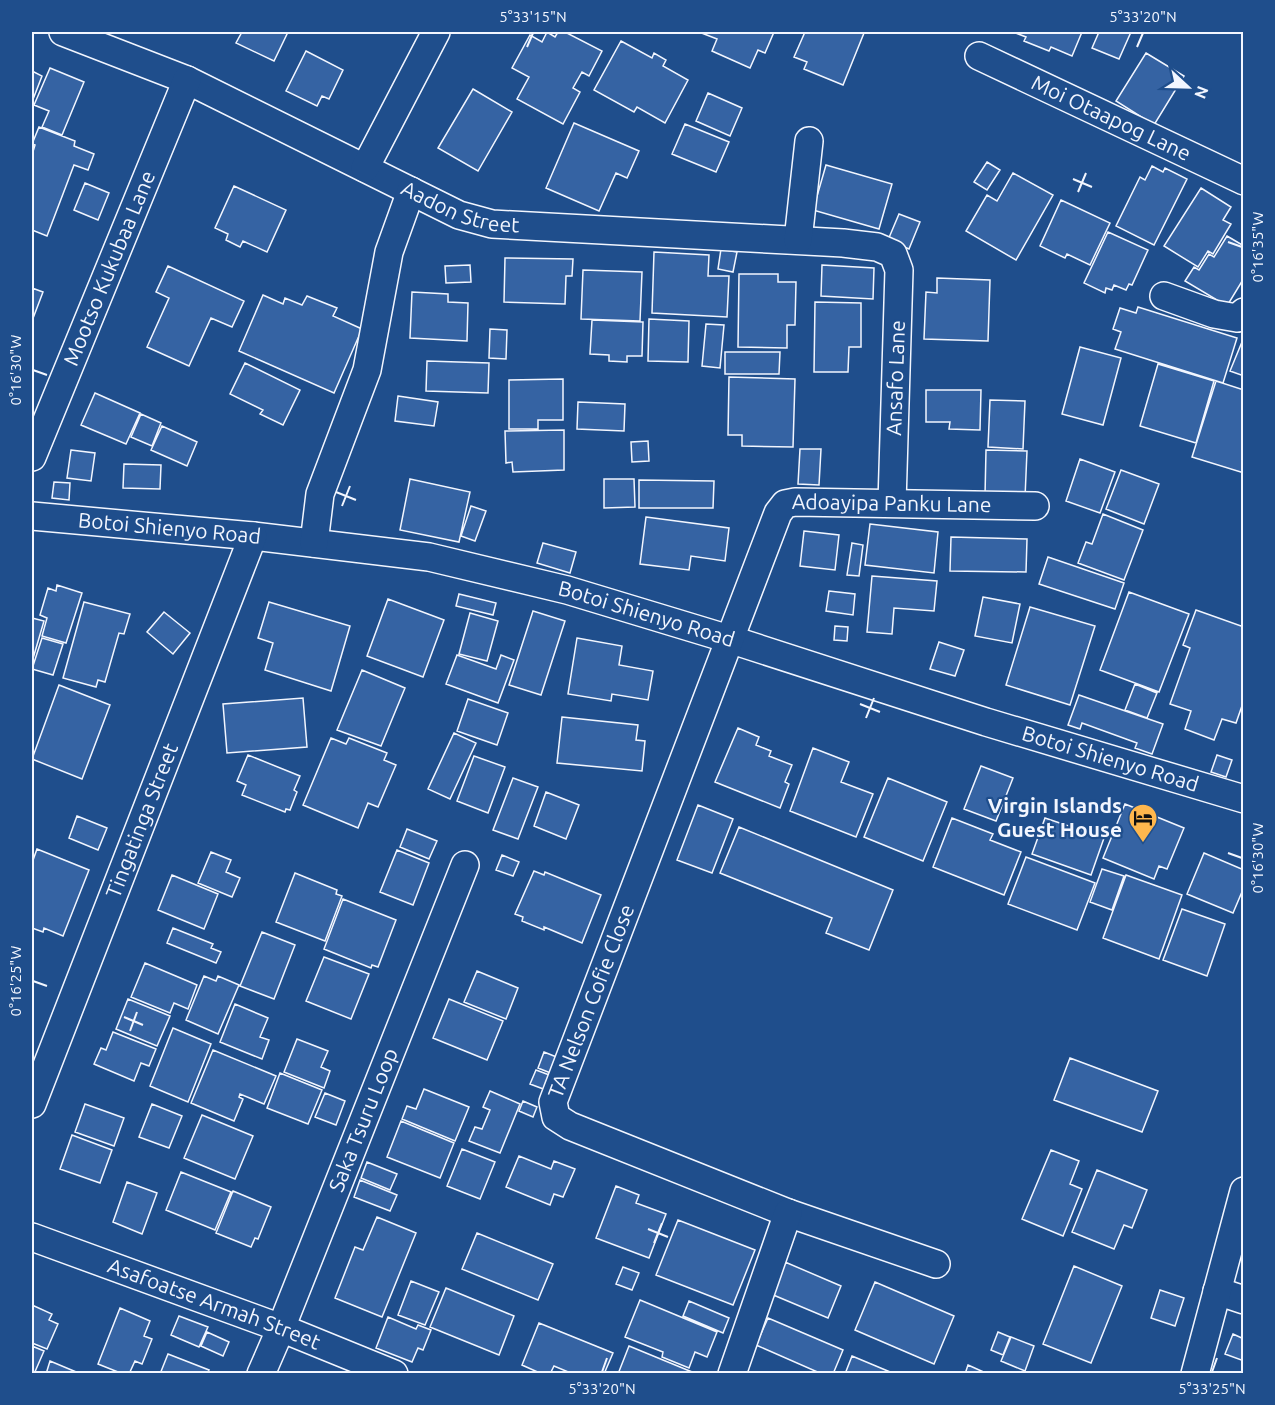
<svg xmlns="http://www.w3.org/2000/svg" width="1275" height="1405" font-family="Ubuntu,sans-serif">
	<rect width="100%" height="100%" fill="#1f4e8c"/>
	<path fill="#3563a3" stroke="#f2f6ff" stroke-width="1.5" d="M242 32H288L274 61 236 43Z
		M547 32 555 37 558 32H565L602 51 589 76 582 72 573 88 580 92 563 124 517 99 529 77 512 68 530 35 542 42Z
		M699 32H774L765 53 758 50 750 68 712 51 717 39Z
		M805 32H860L864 33 843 85 804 69 807 62 794 57Z
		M1013 32H1082L1072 56 1051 47 1049 51 1024 41 1026 37Z
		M1099 32H1131L1119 59 1092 48Z
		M621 41 652 58 654 53 666 60 663 66 688 80 665 123 637 107 634 112 594 90Z
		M306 51 343 70 329 99 322 96 317 106 286 91Z
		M1146 53 1184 76 1154 125 1116 101Z
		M50 68 84 82 62 135 42 127 49 111 34 105Z
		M32 71 42 76 32 102Z
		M473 89 512 112 478 171 438 148Z
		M708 93 742 108 730 136 696 121Z
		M574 123 639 151 627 178 616 173 599 211 546 188Z
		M685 124 729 142 716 172 672 154Z
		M39 127 75 141 74 146 94 154 88 170 74 165 47 236 32 230V155L35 145 32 144Z
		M987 162 1000 170 987 190 974 182Z
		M826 165 892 184 879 229 813 210Z
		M1152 166 1163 172 1165 168 1187 179 1154 245 1116 226 1140 177 1145 180Z
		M1013 173 1053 195 1016 260 966 231 987 195 997 201Z
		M85 183 109 193 98 220 74 210Z
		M234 186 286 210 267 252 243 241 240 247 226 240 228 234 215 228Z
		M1201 188 1231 207 1223 220 1231 224 1213 254 1208 251 1198 267 1164 246Z
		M1061 200 1110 223 1090 265 1067 254 1065 258 1040 246Z
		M899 214 920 222 909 249 888 240Z
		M1108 232 1148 250 1132 285 1129 284 1126 290 1114 285 1112 290 1106 288 1105 293 1084 283Z
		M1227 236 1244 246V278L1227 306 1185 281 1194 267 1199 270 1209 254 1214 257Z
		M721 249 737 252 733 272 718 269Z
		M654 252 709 255 708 276H729L727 317 652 313Z
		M505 258 573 259 572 276H566L565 304 504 302Z
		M470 265 471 282 446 283 445 266Z
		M822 265 874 268 873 299 821 296Z
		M168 266 244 301 232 327 211 318 189 366 147 347 169 298 156 292Z
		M583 270 642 272 640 321 581 319Z
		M739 274H778V282H796L795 325H787V348L738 347Z
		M937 278 990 280 988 341 924 339 926 292 937 293Z
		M32 288 43 292 32 321Z
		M412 292 448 294V302L468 303 467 341 410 338Z
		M263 295 283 304 285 298 302 305 307 296 337 308 333 316 362 329 334 393 239 351Z
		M815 302 861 303V347H849L848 372H814Z
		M1138 307 1237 338 1223 383 1115 349 1121 332 1113 329 1120 308 1136 313Z
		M649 319 689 321 688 362 648 361Z
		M592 320 643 322 642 356H627V362L609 361V355L590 354Z
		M706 324 724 325 720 368 702 366Z
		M490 329 507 330 506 359 489 358Z
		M1244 337V376L1230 371Z
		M1080 347 1121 358 1103 425 1062 414Z
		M725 352H780L779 374H725Z
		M427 361 489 363 488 393 426 391Z
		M245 363 300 390 283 425 260 414 263 410 230 394Z
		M1158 364 1214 381 1196 443 1140 426Z
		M729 377 795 379 793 447 742 446V435H728Z
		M563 379V420H538V429H509V380Z
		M1216 381 1244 390V473L1192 457Z
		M926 390H981L980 430 949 429 950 422H926Z
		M95 393 140 413 126 444 81 425Z
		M398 396 438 402 434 426 395 421Z
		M990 400 1025 401 1023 449 988 447Z
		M578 402 625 404 624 431 577 429Z
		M141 414 161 423 152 446 131 437Z
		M162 426 197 442 187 466 151 450Z
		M564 430V470L513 472 512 462 506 463 505 431Z
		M648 441 649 461 632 462 631 442Z
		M800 449H821L819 485 798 484Z
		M71 450 95 453 91 481 67 478Z
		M986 450 1027 451 1025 498 985 496Z
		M1080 459 1115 472 1100 513 1066 501Z
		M124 464 161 465 160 489 123 488Z
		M1121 470 1159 484 1144 524 1106 509Z
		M410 479 470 492 459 542 400 530Z
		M604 479H634L635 507 604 508Z
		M639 480 714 481 713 508H639Z
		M54 482 70 483 69 500 52 498Z
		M471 506 486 511 475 541 461 536Z
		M1103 514 1143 530 1124 580 1078 563 1086 542 1092 544Z
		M646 517 729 528 725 561 691 556 689 570 640 564Z
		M870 524 938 532 934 573 865 565Z
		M804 531 839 535 835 570 800 566Z
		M951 537 1027 539 1026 572 950 571Z
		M543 543 576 552 570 573 537 563Z
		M852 543 863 545 859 576 847 575Z
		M1048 557 1124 583 1115 609 1039 584Z
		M872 576 937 581 934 611 894 608 892 634 867 632Z
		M57 585 82 593 66 643 42 636 47 618 40 615 48 588 56 591Z
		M829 591 855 594 853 615 826 611Z
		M1129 592 1189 614 1159 692 1100 670Z
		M459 594 496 603 493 615 456 606Z
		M983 597 1020 604 1012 643 975 636Z
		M388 599 444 620 423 677 367 656Z
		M84 602 130 614 124 634 119 633 105 682 98 680 96 687 63 678Z
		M269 602 350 626 331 691 265 670 273 643 258 638Z
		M1030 607 1095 626 1070 705 1006 685Z
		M1196 610 1244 627V700L1236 723 1222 719 1214 740 1185 729 1191 711 1170 704 1190 648 1183 645Z
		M533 611 565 621 541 695 509 685Z
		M164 612 190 633 173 654 147 632Z
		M470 613 498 621 487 661 459 654Z
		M32 618 44 621 32 662Z
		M835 626 848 627 847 641 834 640Z
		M42 638 63 644 53 675 32 669Z
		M577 638 622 646 619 665 653 671 648 700 612 694 611 701 568 694Z
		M939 642 964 650 955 676 930 669Z
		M457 655 496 669 501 655 514 660 498 703 446 684Z
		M362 670 405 688 381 746 337 730Z
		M1135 684 1157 693 1147 718 1125 710Z
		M59 685 110 705 82 779 32 759Z
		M1079 695 1163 724 1152 754 1135 748 1137 743 1082 723 1080 729 1068 725Z
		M303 698 307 747 227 753 223 704Z
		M468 699 508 713 497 745 457 731Z
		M562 717 638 725 636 740 645 741 642 771 557 763Z
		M738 728 759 737 756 745 771 751 769 756 792 765 785 782 789 784 780 808 715 782Z
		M454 733 476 743 450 799 428 789Z
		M331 738 346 744 349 738 387 753 384 760 396 765 378 807 368 803 358 828 303 805Z
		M813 748 849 762 841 782 873 794 856 837 790 811Z
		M248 755 300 776 294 790 297 792 290 810 286 809 285 812 242 795 246 785 237 781Z
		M1217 755 1232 760 1226 777 1211 772Z
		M474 756 505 767 488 813 457 801Z
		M981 766 1013 778 996 821 964 809Z
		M513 778 538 787 518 839 493 830Z
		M888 778 947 802 923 861 864 837Z
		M546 792 579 805 566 839 534 826Z
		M1125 804 1184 828 1167 869 1159 866 1154 879 1103 858Z
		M698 805 733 819 712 873 677 860Z
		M77 816 107 828 98 850 69 838Z
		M952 818 993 834 990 840 1021 852 1004 895 933 867Z
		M1045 818 1104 838 1091 875 1032 854Z
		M739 827 893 890 869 950 826 933 832 918 720 873Z
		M407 829 437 841 429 859 400 847Z
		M37 849 89 870 63 936 44 928 43 932 32 928V863Z
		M397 850 429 863 413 905 380 892Z
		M211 852 231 860 226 872 240 878 232 897 198 883Z
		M1204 853 1244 870V887L1233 913 1187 894Z
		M502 855 519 862 513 876 496 870Z
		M1026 857 1095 883 1077 930 1008 904Z
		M1102 869 1124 876 1112 910 1090 902Z
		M534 871 544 875 545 872 601 895 582 943 544 927V930L522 921 523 917 515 914Z
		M295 873 337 890 336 894 342 896 325 941 276 922Z
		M172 875 218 894 204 929 158 910Z
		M1126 875 1182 895 1159 959 1103 938Z
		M343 899 396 920 378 967 372 965 371 968 324 949Z
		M1182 909 1225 924 1207 976 1163 960Z
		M173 928 213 944 211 948 221 952 216 963 167 943Z
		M262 932 295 945 274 999 240 986Z
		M324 957 369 974 351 1019 306 1001Z
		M145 963 197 985 188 1009 174 1003 170 1013 131 997Z
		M477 971 518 988 506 1019 464 1002Z
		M204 976 216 981 218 976 239 985 218 1034 186 1020Z
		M128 999 170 1016 157 1046 116 1029Z
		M449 999 503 1021 487 1060 433 1038Z
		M235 1004 268 1018 260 1037 269 1040 262 1059 220 1042Z
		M173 1028 211 1044 188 1102 150 1086Z
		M113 1032 156 1049 149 1066 141 1063 134 1081 94 1064 101 1048 106 1050Z
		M297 1039 328 1051 321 1067 330 1071 324 1088 284 1072Z
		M213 1050 276 1076 264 1104 240 1094 239 1097 243 1099 234 1121 191 1103Z
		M544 1052 559 1058 553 1074 538 1068Z
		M1070 1058 1158 1091 1142 1132 1054 1100Z
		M536 1070 552 1076 546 1090 530 1084Z
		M280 1073 322 1090 308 1124 267 1108Z
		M424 1089 469 1107 455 1141 402 1119 407 1106 416 1109Z
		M490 1091 520 1104 500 1153 469 1141 475 1127 482 1129 490 1110 483 1107Z
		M325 1093 345 1101 336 1125 315 1117Z
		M523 1101 537 1107 533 1117 519 1111Z
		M85 1104 124 1118 114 1146 75 1132Z
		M152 1104 182 1116 169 1148 139 1137Z
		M202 1115 253 1136 235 1179 184 1158Z
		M401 1121 454 1143 440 1178 387 1157Z
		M72 1135 112 1150 100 1183 60 1169Z
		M462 1149 495 1162 480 1199 447 1186Z
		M1051 1150 1079 1161 1070 1184 1082 1189 1063 1236 1022 1219Z
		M519 1156 551 1169 554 1161 575 1169 563 1197 554 1194 550 1205 506 1187Z
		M367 1162 397 1174 390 1190 361 1178Z
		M1097 1170 1147 1190 1132 1228 1124 1225 1114 1249 1072 1232Z
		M181 1172 231 1192 215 1230 166 1210Z
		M360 1180 397 1195 390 1211 354 1197Z
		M127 1182 157 1193 142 1234 113 1222Z
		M616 1186 639 1195 636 1203 666 1214 649 1258 596 1238Z
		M233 1191 271 1207 258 1239 255 1238 251 1247 216 1233Z
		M377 1217 416 1233 382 1317 335 1298 355 1247 363 1250Z
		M678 1220 755 1250 733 1305 656 1275Z
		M477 1233 553 1264 538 1300 462 1269Z
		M785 1262 841 1286 828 1318 771 1294Z
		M1074 1266 1122 1286 1091 1363 1043 1344Z
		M623 1267 639 1273 632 1290 616 1284Z
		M411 1281 439 1292 425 1325 398 1315Z
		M875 1282 954 1316 934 1364 855 1330Z
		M446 1288 514 1316 499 1355 430 1327Z
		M1160 1290 1184 1298 1175 1326 1151 1318Z
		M640 1300 717 1332 707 1357 695 1352 689 1368 662 1357 663 1352 625 1337Z
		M689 1301 729 1318 723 1333 683 1316Z
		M32 1305 52 1314 49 1320 58 1324 47 1349 32 1343Z
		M120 1308 150 1321 144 1336 152 1339 142 1364 135 1361 129 1374H123L98 1364Z
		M179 1316 208 1327 199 1347 171 1335Z
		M388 1317 416 1329 418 1325 431 1330 423 1350 418 1348 412 1362 376 1348Z
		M768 1318 843 1350 833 1374H822L756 1345Z
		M539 1323 613 1353 604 1374H573L554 1366 550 1374H542L522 1365Z
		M207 1332 229 1342 223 1356 201 1346Z
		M998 1332 1010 1337 1003 1355 991 1350Z
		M1233 1334 1244 1339V1361L1225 1354Z
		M1011 1337 1034 1346 1025 1371 1001 1361Z
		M32 1346 44 1351 34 1374H32Z
		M629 1346 697 1374H618Z
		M168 1354 209 1370 207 1374H160Z
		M852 1356 895 1374H845Z
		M50 1361 81 1374H46Z
		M968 1365 988 1374H965Z"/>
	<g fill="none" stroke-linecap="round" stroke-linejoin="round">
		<g stroke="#f2f6ff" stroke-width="30">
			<g id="minor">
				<path id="s1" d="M63 32 187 80 459 215 492 224 843 243 877 247 893 254 899 270 892 503"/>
				<path id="s2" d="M979 56 1244 181"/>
				<path d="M365 168 436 32"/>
				<path d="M798 240 809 141"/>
				<path d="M1164 296 1214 314 1237 318 1244 312"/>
				<path id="s3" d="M32 457 187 80"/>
				<path id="s4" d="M32 516 253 536 429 557 567 590 729 639 986 722 1244 799"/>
				<path d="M314 543 320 494 367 370 389 252 411 191"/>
				<path id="s5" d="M32 1104 253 536"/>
				<path id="s6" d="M32 1237 281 1328 394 1374"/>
				<path id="s7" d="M936 1264 788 1213 570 1126 556 1117 553 1102 778 513 785 504 795 502 1035 506"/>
				<path d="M1217 1291 1244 1300"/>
				<path id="s8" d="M261 1374 281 1328 465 865"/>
				<path d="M732 1374 788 1213"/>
				<path d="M1195 1374 1244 1191"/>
			</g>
		</g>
		<use href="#minor" stroke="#1f4e8c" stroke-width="27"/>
	</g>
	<path fill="none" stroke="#f2f6ff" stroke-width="2" d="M527 47 533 33M1137 47 1143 33M1073 179 1092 187M1078 192 1086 173M1228 242 1242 247M33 370 47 375M336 492 356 500M342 506 350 486M860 704 880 712M866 718 874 698M1228 853 1242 858M33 981 47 986M124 1017 143 1025M130 1031 137 1012M648 1229 668 1237M654 1243 662 1223M602 1372 607 1358M1212 1372 1217 1358"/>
	<defs>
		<g id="hotel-pin" transform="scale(1.5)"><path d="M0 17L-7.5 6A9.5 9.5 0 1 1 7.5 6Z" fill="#ffb74d" stroke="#1f4e8c"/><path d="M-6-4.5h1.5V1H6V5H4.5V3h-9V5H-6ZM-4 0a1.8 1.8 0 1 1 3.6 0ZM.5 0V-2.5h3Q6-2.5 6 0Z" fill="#111"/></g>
	</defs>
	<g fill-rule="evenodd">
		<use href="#hotel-pin" x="1143" y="818"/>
	</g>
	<g text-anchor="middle" stroke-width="4.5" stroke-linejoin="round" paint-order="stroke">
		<g font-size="21" fill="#f2f6ff" stroke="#1f4e8c">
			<text dy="7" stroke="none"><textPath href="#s2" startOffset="146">Moi Otaapog Lane</textPath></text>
			<text dy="7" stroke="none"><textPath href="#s1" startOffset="436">Aadon Street</textPath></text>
			<text dy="7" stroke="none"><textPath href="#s3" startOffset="204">Mootso Kukubaa Lane</textPath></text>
			<text transform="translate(896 378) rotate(-88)" y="7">Ansafo Lane</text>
			<text dy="7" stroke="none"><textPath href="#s7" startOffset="1172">Adoayipa Panku Lane</textPath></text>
			<text dy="7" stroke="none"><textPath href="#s4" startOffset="138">Botoi Shienyo Road</textPath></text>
			<text dy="7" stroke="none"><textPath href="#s4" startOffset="624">Botoi Shienyo Road</textPath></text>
			<text dy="7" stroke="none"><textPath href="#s4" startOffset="1110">Botoi Shienyo Road</textPath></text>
			<text dy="7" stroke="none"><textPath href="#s5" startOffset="304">Tingatinga Street</textPath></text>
			<text dy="7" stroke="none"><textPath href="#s7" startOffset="531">TA Nelson Cofie Close</textPath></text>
			<text dy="7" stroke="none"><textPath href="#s8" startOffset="274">Saka Tsuru Loop</textPath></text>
			<text dy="7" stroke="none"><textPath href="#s6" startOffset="194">Asafoatse Armah Street</textPath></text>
		</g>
		<g font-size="21" font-weight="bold" fill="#f2f6ff" stroke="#1f4e8c" text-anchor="end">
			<text x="1122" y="813">Virgin Islands<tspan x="1122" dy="24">Guest House</tspan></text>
		</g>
	</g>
	<rect width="1275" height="1405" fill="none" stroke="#1f4e8c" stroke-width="66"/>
	<g transform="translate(1188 87) rotate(112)" stroke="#1f4e8c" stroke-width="4.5" paint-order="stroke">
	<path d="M0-4.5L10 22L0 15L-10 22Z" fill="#f2f6ff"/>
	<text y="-9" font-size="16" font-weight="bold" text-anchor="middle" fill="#f2f6ff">N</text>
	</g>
	<rect x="33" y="33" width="1209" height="1339" fill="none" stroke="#f2f6ff" stroke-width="2"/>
	<g font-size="15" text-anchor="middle" fill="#f2f6ff">
		<text x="533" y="22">5°33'15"N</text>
		<text x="1143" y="22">5°33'20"N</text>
		<text transform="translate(1258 247) rotate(-90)" y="5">0°16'35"W</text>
		<text transform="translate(16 370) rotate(-90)" y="5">0°16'30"W</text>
		<text transform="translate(1258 858) rotate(-90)" y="5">0°16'30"W</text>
		<text transform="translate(16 981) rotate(-90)" y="5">0°16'25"W</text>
		<text x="602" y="1394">5°33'20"N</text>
		<text x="1212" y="1394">5°33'25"N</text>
	</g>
</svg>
